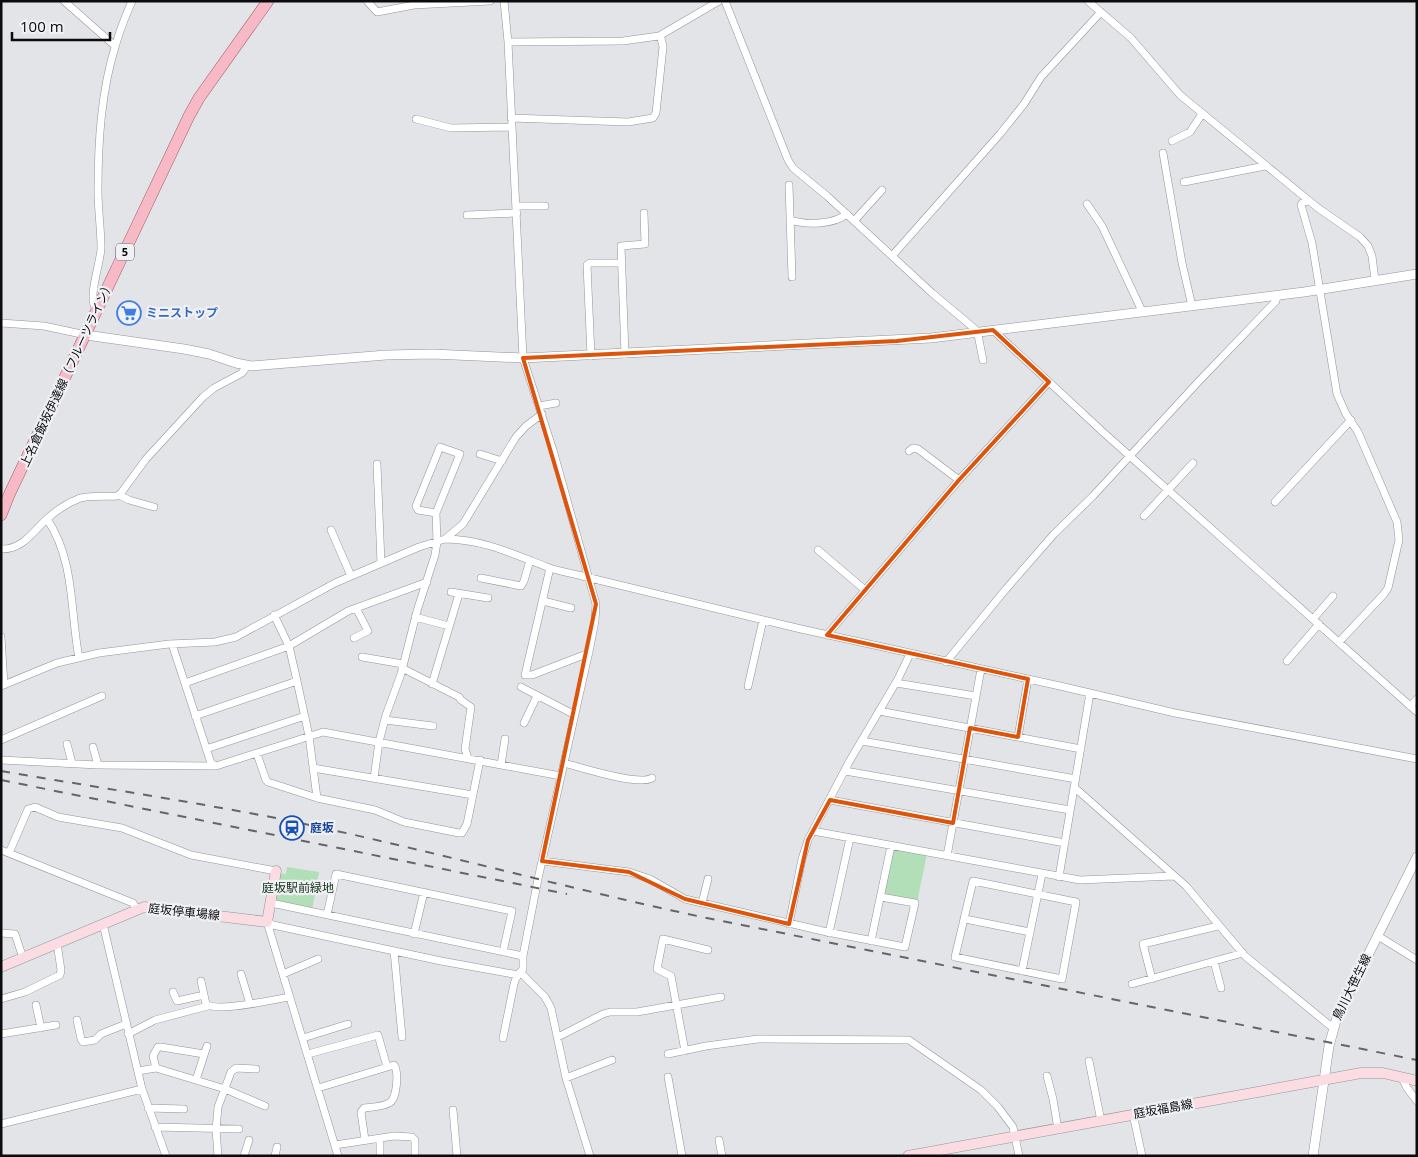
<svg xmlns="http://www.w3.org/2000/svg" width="1418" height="1157" font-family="'Open Sans','Noto Sans JP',sans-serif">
	<rect width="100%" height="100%" fill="#e3e4e8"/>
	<path fill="#b2deb8" d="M893 848 927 854 917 902 883 895Z
		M287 867 319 872 312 910 273 902 278 873 286 874Z"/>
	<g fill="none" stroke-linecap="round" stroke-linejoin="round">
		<g stroke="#939497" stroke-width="8">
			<path id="minor" d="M64 1 115 46
				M367 1 377 12 414 5 490 1
				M725 1 788 160 793 168 827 196 932 293 975 329 978 335 983 360
				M1088 1 1131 38 1180 95 1318 208 1360 237 1368 246 1372 256 1375 280
				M659 36 719 1
				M508 42 623 41 659 36 661 38 663 47 656 113 653 118 628 122 511 118
				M416 119 451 128 512 127
				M1172 141 1190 132 1202 114
				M1163 153 1182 263 1192 306
				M1184 182 1265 166
				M789 185 792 277
				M1308 201 1302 203 1301 205 1312 243 1337 394 1346 414 1358 432 1397 522 1399 540 1388 588 1384 594 1339 642
				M1087 204 1102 226 1142 311
				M516 206H545
				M467 215 517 213
				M790 220C806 225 833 225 847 214
				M854 221 882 190
				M892 256 1000 134 1024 104 1041 77 1101 12
				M97 310C86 300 101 262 101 248 101 229 98 210 98 191 98 142 101 91 116 44 120 29 126 15 132 1
				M1 323 44 326 86 335
				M993 330 1104 433 1417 712
				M625 354 621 246 645 244 644 213
				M591 356 587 265 590 263H622
				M539 406 556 403
				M909 451 913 448 918 449 959 480
				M480 454 502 461
				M377 464 381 563
				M119 495 129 500 154 507
				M1275 502 1351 420
				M1144 516 1193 463
				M47 519C75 560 70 611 79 658
				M331 530 351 576
				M445 539C482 539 513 554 547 567 558 571 570 573 582 576L801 629 1060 686 1175 713 1417 759
				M1 549C23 550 34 530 48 518 57 510 68 503 78 499 86 495 107 497 117 496L121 493 146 459 203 397 214 388 242 373 247 366
				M818 550 865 590
				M550 568 525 675H532L589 653
				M481 578 521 586 524 581 530 560
				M451 592 488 598
				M543 601 571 608
				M274 615 289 646 297 681 309 736 317 798
				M415 617 449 626
				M1313 619 1333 596
				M827 635 959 480 1049 382
				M1 637 4 685
				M354 638 368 631 356 608
				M172 644 211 763 216 766 323 732 561 776
				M362 657 403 664
				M1287 661 1319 624
				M946 662 1006 589 1054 534 1093 496 1200 380 1276 301 1277 295
				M402 668 459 697 461 700 471 707 465 749 468 758
				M185 683 289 646 348 611 427 582
				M896 683 976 696
				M432 684 459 594
				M1 686 57 663 99 653 169 644 215 642 236 637 335 583 419 547 445 539 463 524 516 437 526 426 542 414
				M748 686 763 620
				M521 687 575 715
				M1410 706 1417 699
				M879 711 1081 749
				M195 716 297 681
				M385 720 433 726
				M524 723 537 696
				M1018 737 1028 679
				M1 740 102 696
				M862 741 1076 779
				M67 744 72 763
				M93 747 98 765
				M206 749 305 716
				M257 754 266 780 268 782 317 798 375 810 404 822 459 833H462L467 824 480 760
				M1 760 98 765 216 766
				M564 763C582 768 639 786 652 778
				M501 765 505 739
				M313 768 473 795
				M845 771 1070 810
				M374 778 379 742 386 715 401 674 417 611 435 555 437 542 436 513 460 454 440 447 416 506 418 510 436 513
				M1074 787 1186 886 1245 956 1333 1028
				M830 800 1065 843
				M813 831 1080 880 1174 876
				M1 850 133 903 137 909
				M9 853 28 809 35 807 58 817 122 828 191 855 276 871
				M947 856 981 669
				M542 861 629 872 650 879 685 899 827 932 905 947 915 903 881 897
				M1059 877 1090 693
				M973 881 1076 902 1062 979 955 957Z
				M271 903 523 956 538 879 590 647 595 621 596 604 553 450 523 358 508 42 504 1
				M702 903 708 879
				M327 915 336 874 512 911 503 952
				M965 919 1030 932
				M267 922 273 925 441 961 518 975
				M267 922 338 1156
				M103 924 142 1089 166 1156
				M789 924 802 859 808 840 849 762 898 679 910 654
				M1 933 15 934 23 958
				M829 933 850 838
				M414 934 424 892
				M1378 936 1417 960
				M871 941 891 846
				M394 951 402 1037
				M1214 961 1221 988
				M1022 971 1042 874
				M520 972 545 997 551 1008 566 1078 590 1156
				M241 974 250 1004
				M283 974 318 959
				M1152 979 1143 944 1218 926
				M201 981 206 1004C217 1013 275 999 290 997
				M1132 984 1243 953
				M173 992 177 1001 204 995
				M1 999 25 992 60 975 61 970 57 943
				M36 1005 41 1028
				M77 1020 81 1039 83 1042 95 1040 101 1034 126 1024
				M1 1034 56 1025
				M128 1034 155 1020 208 1006
				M558 1037 603 1014 610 1012H637L721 997
				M303 1038 348 1024
				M503 1038 514 984 516 978 523 969V956
				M685 1051 671 976 657 969 663 939 708 950
				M308 1054 378 1035 387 1067
				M668 1054 706 1046 758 1039 909 1040 981 1090 998 1107 1013 1127 1019 1156
				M1089 1061 1101 1121
				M156 1068 153 1056 158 1047H161L204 1054
				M138 1071 156 1068 225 1089 265 1106
				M1047 1076 1053 1099 1058 1129
				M668 1077 682 1156
				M566 1078 612 1060
				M1402 1078 1407 1088 1417 1101
				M196 1080 207 1046
				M318 1088 394 1065C399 1072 397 1100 389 1103 382 1107 372 1107 364 1108L361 1112 365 1140
				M148 1108 184 1109
				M453 1110 457 1156
				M1133 1114 1142 1156
				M1 1124 142 1089
				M155 1127 239 1129
				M380 1139V1156
				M719 1140 722 1156
				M335 1145 394 1136 412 1137 415 1140V1156
				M218 1156 216 1129 218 1107 231 1072 236 1068 256 1069
				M244 1156 249 1140
				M275 1156 277 1147"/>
		</g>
		<g stroke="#939497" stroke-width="10">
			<path id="tertiary" d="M86 335 184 349 209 354 236 363 251 366 386 355 432 354 523 358 931 338 1304 292 1417 274
				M1313 1156 1329 1046 1337 1017 1417 857"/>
		</g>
		<g stroke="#939497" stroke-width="11">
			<path id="secondary" d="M1 967 144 907 267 922 276 871
				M908 1156 1361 1073H1383L1417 1081"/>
		</g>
		<g stroke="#a15e6b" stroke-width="12">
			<path id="primary" d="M1 515 9 495 189 116 199 98 268 1"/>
		</g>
		<use href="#minor" stroke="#fff" stroke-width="7"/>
		<use href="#tertiary" stroke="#fff" stroke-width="9"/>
		<use href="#secondary" stroke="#fbdce2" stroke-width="10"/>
		<use href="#primary" stroke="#f7b9c5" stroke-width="11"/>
		<path stroke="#656568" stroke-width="2" stroke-dasharray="9 9" stroke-linecap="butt" d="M1 771C95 787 188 801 281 819 422 848 561 887 702 917L1417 1060
			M1 780 567 894"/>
	</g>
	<path fill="none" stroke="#dd550c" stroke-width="4" stroke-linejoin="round" d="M993 330 1049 382 959 480 827 635 1028 679 1018 737 970 728 953 823 830 800 808 840 789 924 685 899 629 872 542 861 596 604 523 358 897 341Z"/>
	<defs>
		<g id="supermarket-ring" transform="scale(1.25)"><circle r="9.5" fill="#f0f1f5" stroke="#3f7fe0" stroke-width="1.5"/><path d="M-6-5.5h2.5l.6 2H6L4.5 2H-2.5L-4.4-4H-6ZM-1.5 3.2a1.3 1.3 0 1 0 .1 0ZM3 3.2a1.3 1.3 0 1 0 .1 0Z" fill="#3f7fe0"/></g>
		<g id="station-ring" transform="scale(1.25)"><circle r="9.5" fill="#f0f1f5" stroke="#1a4fb4" stroke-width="1.5"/><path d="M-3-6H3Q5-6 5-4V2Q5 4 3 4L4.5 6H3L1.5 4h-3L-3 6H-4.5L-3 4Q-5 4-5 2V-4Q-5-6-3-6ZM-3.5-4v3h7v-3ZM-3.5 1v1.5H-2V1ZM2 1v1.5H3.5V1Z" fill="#1a4fb4"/></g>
	</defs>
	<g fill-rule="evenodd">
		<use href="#supermarket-ring" x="129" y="313"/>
		<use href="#station-ring" x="292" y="828"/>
	</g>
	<g text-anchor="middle" stroke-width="4.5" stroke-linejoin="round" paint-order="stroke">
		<rect fill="#f0f1f5" stroke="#505053" stroke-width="1" x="116" y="243.5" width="18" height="17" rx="4"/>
		<g font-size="11" font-weight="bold" fill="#0b0b0d">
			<text x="125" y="256">5</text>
		</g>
		<g font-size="12" font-weight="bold" fill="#366cbe" stroke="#f0f1f5" text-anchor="start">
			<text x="146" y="317">ミニストップ</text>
		</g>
		<g font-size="12" fill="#0b0b0d" stroke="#f0f1f5">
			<text transform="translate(67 374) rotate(-65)" y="4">上名倉飯坂伊達線（フルーツライン）</text>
			<text transform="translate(184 912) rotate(6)" y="4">庭坂停車場線</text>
			<text transform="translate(1352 987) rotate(-64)" y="4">鳥川大笹生線</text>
			<text transform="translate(1163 1109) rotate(-10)" y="4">庭坂福島線</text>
		</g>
		<g font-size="12" font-weight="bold" fill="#164399" stroke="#f0f1f5" text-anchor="start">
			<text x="310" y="832">庭坂</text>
		</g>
		<g font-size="12" fill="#133119" stroke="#f0f1f5">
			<text x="298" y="892">庭坂駅前緑地</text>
		</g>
	</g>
	<rect width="1418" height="1157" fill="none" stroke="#0b0b0d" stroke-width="5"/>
	<path d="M12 32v8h98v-8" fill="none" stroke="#0b0b0d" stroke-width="2.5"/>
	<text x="20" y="32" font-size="15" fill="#0b0b0d" stroke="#f0f1f5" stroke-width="4" paint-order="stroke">100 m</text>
</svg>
